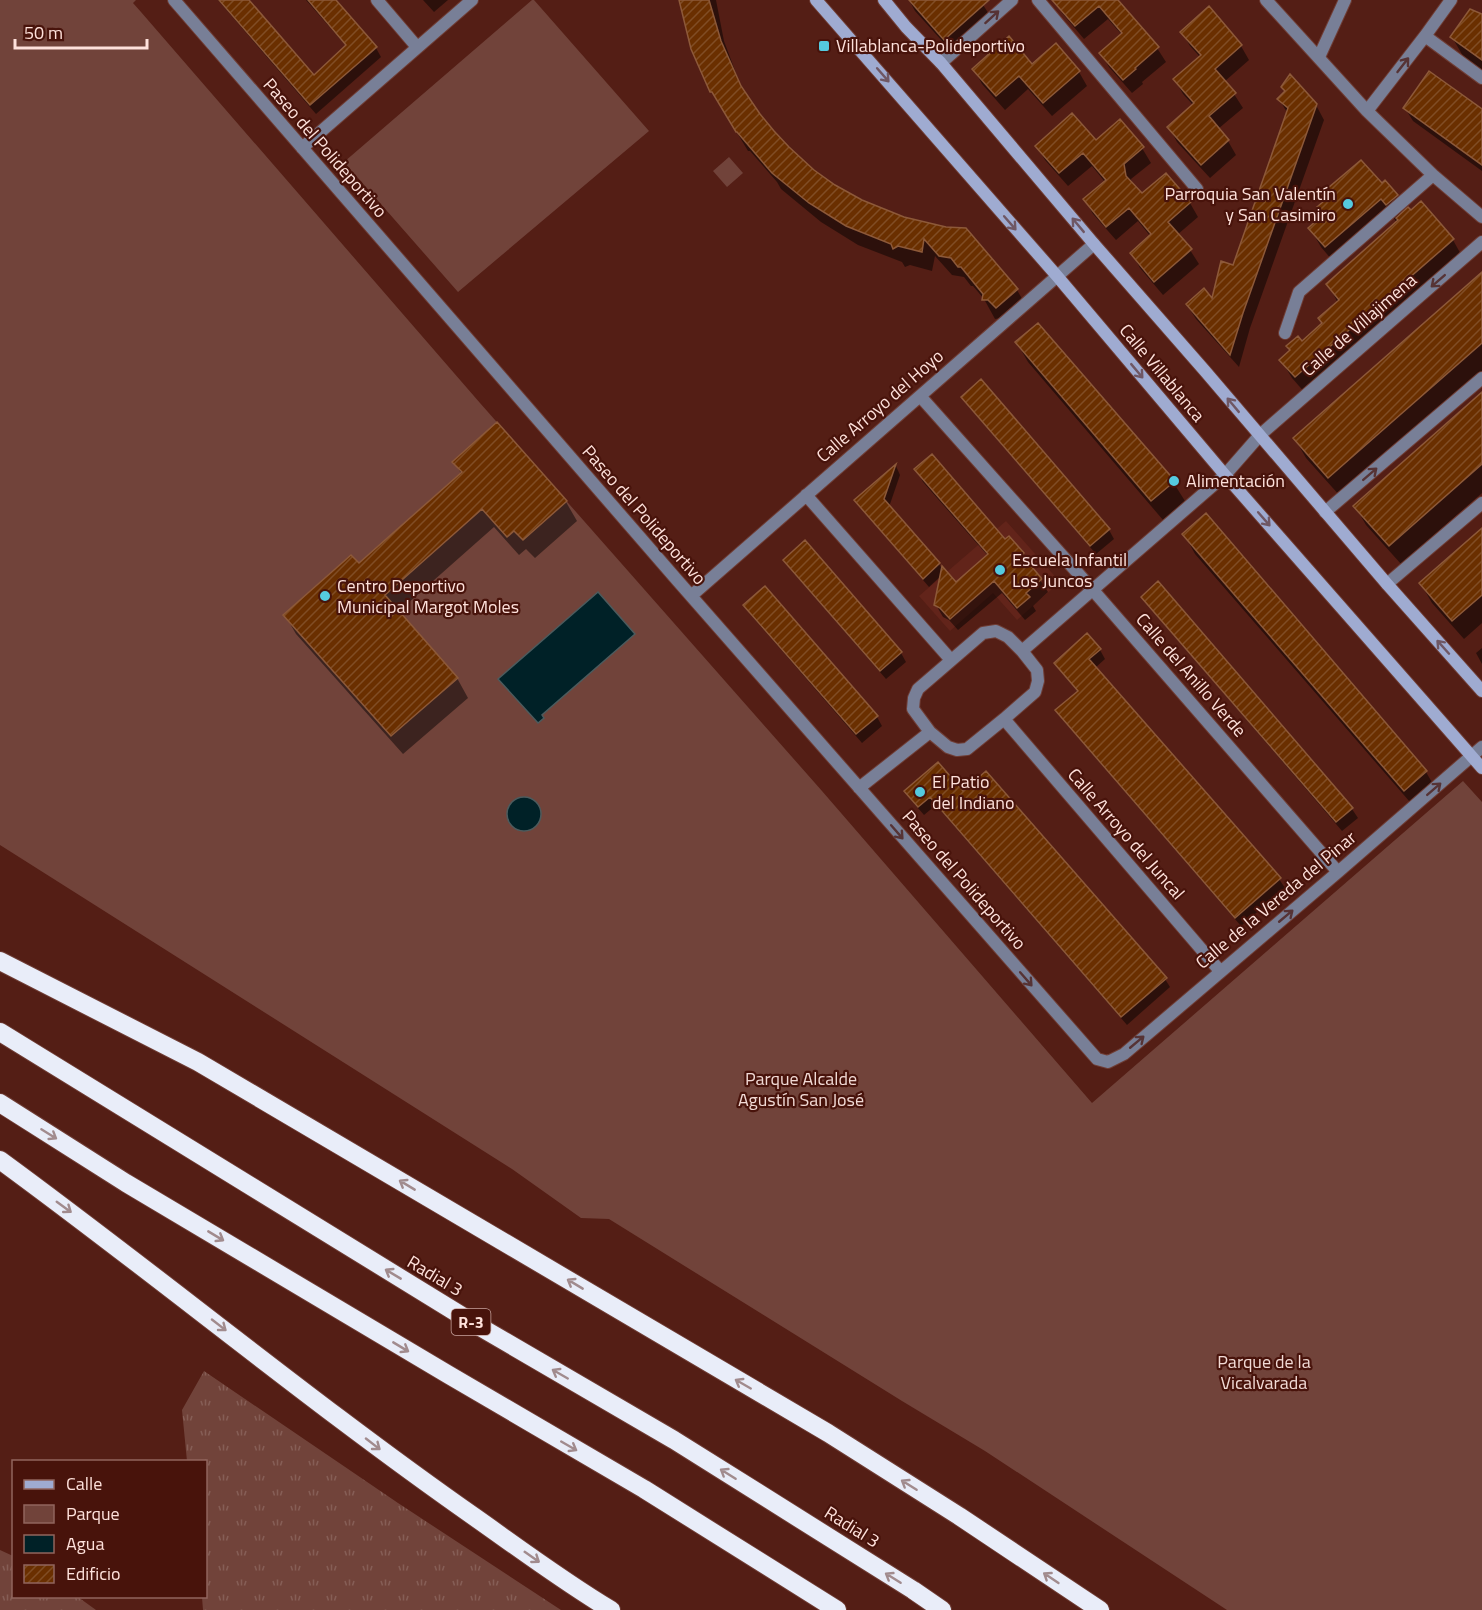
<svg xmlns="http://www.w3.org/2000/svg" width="1482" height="1610" font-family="'Titillium Web',sans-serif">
	<defs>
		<pattern id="grass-tufts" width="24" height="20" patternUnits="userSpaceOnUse" patternTransform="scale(1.5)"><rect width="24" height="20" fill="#71433a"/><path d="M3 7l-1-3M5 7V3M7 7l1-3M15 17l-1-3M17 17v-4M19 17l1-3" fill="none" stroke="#865e56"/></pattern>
		<pattern id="building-hatch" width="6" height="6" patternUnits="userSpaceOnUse" patternTransform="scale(1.5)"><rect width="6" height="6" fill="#6a2f00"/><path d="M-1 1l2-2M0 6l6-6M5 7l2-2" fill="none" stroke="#804d25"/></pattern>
	</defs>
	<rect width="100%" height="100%" fill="#541e15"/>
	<path fill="#62241a" d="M1006 521 1060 582 1017 620 993 593 950 631 919 596Z"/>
	<path fill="url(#grass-tufts)" d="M204 1371 398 1503 561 1610H203L202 1597 206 1596V1462L187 1461 182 1410Z
		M0 1550 13 1556 14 1596 78 1597 96 1610H0Z"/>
	<path fill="#71433a" d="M0 0H136L133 3 141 12 480 403 822 791 1092 1103 1463 781 1482 802V1610H1227L985 1451 902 1401 609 1219 581 1218 512 1169 0 845Z
		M532 0H534L649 131 458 292 344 162Z
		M729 157 743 173 727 187 713 171Z"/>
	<path fill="#002127" stroke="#4c5b5d" stroke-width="1.5" d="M598 592 635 634 542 715 544 718 538 723 498 679Z
		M507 814a17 17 0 1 1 34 0a17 17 0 1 1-34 0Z"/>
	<path fill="#0007" d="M218 0H246L314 77 347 47 306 0H334L376 48 381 57 316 114Z
		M423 0H448L434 12Z
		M680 0H716L724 41 740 84 749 100 787 148 813 171 835 186 861 201 904 219 946 228 965 230 1017 290 1028 309 1001 318 995 319 984 299 973 286H971L964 277 952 275 935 256 932 271 910 265 905 267 902 262 858 245 821 222 781 189 777 182 750 151H748L712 91Z
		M909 0H980L992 19 953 53 915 11Z
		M1054 0H1116L1157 48 1166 62 1142 82 1143 84 1132 93 1109 67 1101 53 1122 35 1108 19 1084 39 1062 13Z
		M1482 16V70L1463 56 1452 37Z
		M1182 32 1241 46 1249 60 1224 82 1234 94 1243 108 1218 129 1228 141 1236 155 1210 178 1177 142 1169 127 1194 106 1183 94 1175 80 1200 57 1190 46Z
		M1032 66 1079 72 1087 86 1052 116 1028 89 1005 110 982 84 974 69Z
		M1279 99 1316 105 1324 120 1250 328 1239 367 1196 319 1187 305 1213 301 1234 267 1288 114Z
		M1405 108 1482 111V171L1413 121Z
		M1119 122 1142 148 1151 163 1131 179 1132 184 1142 196 1190 203 1198 217 1177 235 1190 250 1199 264 1163 295 1140 268 1132 253 1151 237 1138 221 1116 240 1093 214 1085 200 1105 182 1092 166 1068 186 1045 160 1037 146 1095 142Z
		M1381 186 1396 196 1406 212 1453 240 1463 258 1306 394 1292 378 1281 360 1323 324 1338 303 1328 284 1397 223 1393 217 1337 266 1321 247 1310 228 1324 216 1319 207Z
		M1482 274V371L1340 496 1306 458 1295 439Z
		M1017 343 1173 482 1185 501 1163 520 1028 362Z
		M1482 394V493L1401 564 1366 525 1355 506Z
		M963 397 1109 530 1114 539 1096 554 969 407Z
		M454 462 566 502 577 521 535 558 526 549 519 555 494 527 398 612 457 678 468 698 403 754 296 634 285 615 359 566 462 475Z
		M896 466 900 475 889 507 939 564 943 571 956 584 988 556 923 482 916 469 1005 541 1009 538 1023 554 1048 592 1033 606 1036 611 1025 620 1002 593 958 630 949 620 943 617 936 605 942 575 929 587 862 509 856 500Z
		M1482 530V623L1464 639 1432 603 1421 584Z
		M1184 534 1426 772 1437 791 1416 809 1195 554Z
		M785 560 901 653 906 662 886 679 790 569Z
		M1143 597 1352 809 1358 818 1342 831 1149 606Z
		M744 605 877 717 882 726 862 743 750 614Z
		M1482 648V664L1476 653Z
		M1100 650 1105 659 1095 668 1279 879 1285 888 1241 926 1062 719 1057 711 1078 692 1061 672 1056 663Z
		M906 792 963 793 1165 979 1170 987 1127 1025 936 805 924 815 911 800Z"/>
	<path fill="url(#building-hatch)" stroke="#8d5939" stroke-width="1.5" d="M219 0H249L314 75 346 45 308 0H336L377 47 310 105Z
		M679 0H709L721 41 741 86 760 114 774 131 789 147 814 170 835 185 862 200 904 217 946 227 966 228 1018 289 996 308 988 300H982L983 294 961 267H958L951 258 939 256 924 239 922 252 898 246 893 249 891 244 846 226 809 203 772 173 737 132H736L712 92H710L691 49Z
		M909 0H989L944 40Z
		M1052 0H1118L1159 47 1135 68 1136 69 1123 80 1099 53 1122 33 1099 6 1075 26Z
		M1209 6 1242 45 1215 69 1236 93 1209 116 1229 140 1201 165 1167 127 1194 103 1173 79 1201 55 1180 32Z
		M1470 9 1482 14V60L1450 37Z
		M1009 36 1032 64 1056 43 1080 71 1043 103 1019 76 996 96 972 69Z
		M1429 71 1482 109V165L1403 108Z
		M1290 74 1317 104 1243 313 1230 355 1186 304 1204 288 1212 298 1221 261 1233 265 1288 108 1277 99 1285 91 1281 87Z
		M1072 113 1096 140 1120 119 1144 147 1124 164 1126 176 1142 193 1166 173 1191 202 1168 222 1192 249 1154 282 1130 253 1151 234 1129 208 1106 227 1083 199 1106 180 1083 153 1059 173 1035 146Z
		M1361 160 1382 183 1385 180 1398 195 1386 205 1381 199 1325 247 1308 228 1324 214 1317 207 1325 200 1321 194Z
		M1421 201 1454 239 1295 377 1279 360 1290 350 1286 346 1298 336 1302 341 1322 323 1318 318 1339 300 1326 284 1398 220 1396 218 1408 207 1411 210Z
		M1482 272V343L1328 478 1293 438Z
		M1038 323 1175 481 1151 501 1015 342Z
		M981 379 1110 529 1090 546 961 397Z
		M1482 392V464L1389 546 1353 506Z
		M497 422 567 501 523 540 514 531 507 537 482 509 385 595 458 678 391 736 283 615 351 555 359 563 462 472 452 462Z
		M932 454 1005 539 1009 536 1024 553 1022 555 1042 579 1026 593 1030 597 1017 608 994 581 950 619 940 608 934 605 942 566 956 582 988 554 914 469Z
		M896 464 884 499 940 563 923 579 854 500Z
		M1206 513 1427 771 1404 791 1182 534Z
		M1482 528V595L1452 621 1419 583Z
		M805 540 902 652 880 671 783 560Z
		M1158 581 1353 808 1336 822 1141 597Z
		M765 586 878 716 856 734 743 605Z
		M1087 633 1101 649 1089 659 1281 878 1235 918 1055 710 1078 691 1054 663Z
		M938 762 963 791 986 771 1167 978 1121 1017 930 797 918 807 904 791Z"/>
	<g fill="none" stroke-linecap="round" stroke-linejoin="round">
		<g stroke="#6f3d35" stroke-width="14">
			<path id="street" d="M174 0 677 580 1097 1059 1108 1062 1124 1054 1338 872 1482 747
				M377 0 417 47
				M1038 0 1197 189
				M1266 0 1367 111 1433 175 1482 217
				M1425 36 1482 78
				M1319 57 1345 0
				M941 63 1012 0
				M1367 111 1425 36 1451 0
				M302 148 472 0
				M1285 333 1299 292 1433 175
				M920 396 1092 589 1338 872
				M806 495 951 660
				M1325 512 1482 378
				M1387 584 1482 503
				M691 596 1094 244
				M996 631 1008 637 1022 651 1037 670 1038 681 1035 692 1004 719 967 749 957 750 948 747 930 732 913 709 914 698 918 689 983 633Z
				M1022 651 1225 475 1260 435 1482 242
				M1004 719 1220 971
				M859 788 930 732"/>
		</g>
		<g stroke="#6f3d35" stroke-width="14">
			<path id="secondary" d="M816 0 1057 276 1225 475 1482 768
				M884 0 906 27 941 63 1094 244 1205 371 1387 584 1482 691"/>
		</g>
		<g stroke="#6f3d35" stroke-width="20">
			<path id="highway" d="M0 961 198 1062 828 1433 959 1516 1100 1610
				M0 1032 475 1324 674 1440 913 1590 942 1610
				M0 1103 126 1183 449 1375 644 1489 837 1610
				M0 1160C160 1277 313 1404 476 1518 520 1549 564 1582 611 1610"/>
		</g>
		<use href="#street" stroke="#787f97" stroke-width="12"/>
		<use href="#secondary" stroke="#9fabd1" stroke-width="12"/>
		<use href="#highway" stroke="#e9edf9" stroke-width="18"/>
	</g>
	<defs><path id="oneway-shaft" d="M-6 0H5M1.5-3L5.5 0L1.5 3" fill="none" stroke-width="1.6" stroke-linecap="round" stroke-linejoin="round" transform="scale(1.5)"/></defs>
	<g stroke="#563335">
		<use href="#oneway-shaft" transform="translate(992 17) rotate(-42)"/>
		<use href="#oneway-shaft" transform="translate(1403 65) rotate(-52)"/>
		<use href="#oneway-shaft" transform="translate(1438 281) rotate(139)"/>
		<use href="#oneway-shaft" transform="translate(1370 474) rotate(-41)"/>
		<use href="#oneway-shaft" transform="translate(1434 789) rotate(-41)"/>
		<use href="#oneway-shaft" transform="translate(897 832) rotate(49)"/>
		<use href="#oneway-shaft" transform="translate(1286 916) rotate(-40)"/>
		<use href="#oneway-shaft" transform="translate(1026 979) rotate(49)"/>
		<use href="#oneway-shaft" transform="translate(1137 1042) rotate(-40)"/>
	</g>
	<g stroke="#6f5764">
		<use href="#oneway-shaft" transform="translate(883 75) rotate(49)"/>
		<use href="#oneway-shaft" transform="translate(1010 223) rotate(49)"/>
		<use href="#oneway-shaft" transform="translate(1078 225) rotate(-130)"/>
		<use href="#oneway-shaft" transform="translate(1137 371) rotate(50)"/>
		<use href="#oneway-shaft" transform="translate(1233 405) rotate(-130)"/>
		<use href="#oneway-shaft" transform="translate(1264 519) rotate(49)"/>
		<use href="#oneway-shaft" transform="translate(1443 647) rotate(-132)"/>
	</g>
	<g stroke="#a18b8e">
		<use href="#oneway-shaft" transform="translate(49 1134) rotate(32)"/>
		<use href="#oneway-shaft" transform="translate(407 1185) rotate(-149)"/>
		<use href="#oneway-shaft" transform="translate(64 1207) rotate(36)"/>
		<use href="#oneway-shaft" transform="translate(216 1236) rotate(31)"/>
		<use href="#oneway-shaft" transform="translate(393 1274) rotate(-149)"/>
		<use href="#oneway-shaft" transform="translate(575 1284) rotate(-149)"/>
		<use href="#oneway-shaft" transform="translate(219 1325) rotate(38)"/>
		<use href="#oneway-shaft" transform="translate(401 1347) rotate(31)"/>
		<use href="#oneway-shaft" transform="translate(560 1374) rotate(-150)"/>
		<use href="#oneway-shaft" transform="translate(743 1384) rotate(-150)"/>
		<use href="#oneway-shaft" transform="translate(373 1444) rotate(38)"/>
		<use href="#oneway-shaft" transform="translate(569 1446) rotate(30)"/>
		<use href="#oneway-shaft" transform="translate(728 1474) rotate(-148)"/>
		<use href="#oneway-shaft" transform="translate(909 1485) rotate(-148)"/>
		<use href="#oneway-shaft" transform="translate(532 1557) rotate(35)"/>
		<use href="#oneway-shaft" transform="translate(893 1578) rotate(-148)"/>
		<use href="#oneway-shaft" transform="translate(1051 1578) rotate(-146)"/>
	</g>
	<g fill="#55cadf" stroke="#48130b" stroke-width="2">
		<rect x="818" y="40" width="12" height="12" rx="3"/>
		<circle cx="1348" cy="204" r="6"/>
		<circle cx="1174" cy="481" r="6"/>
		<circle cx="1000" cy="570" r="6"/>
		<circle cx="325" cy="596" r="6"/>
		<circle cx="920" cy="792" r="6"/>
	</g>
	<g text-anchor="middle" stroke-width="4.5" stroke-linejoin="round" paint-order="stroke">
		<rect fill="#48130b" stroke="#c7a39d" stroke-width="1.5" x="451.5" y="1309" width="39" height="26" rx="4.5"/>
		<g font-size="16" font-weight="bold" fill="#fee1db">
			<text x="471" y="1328">R-3</text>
		</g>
		<g font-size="18" fill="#fee1db" stroke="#48130b" text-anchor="start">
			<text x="836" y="52">Villablanca-Polideportivo</text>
			<text x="1336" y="200" text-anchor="end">Parroquia San Valentín<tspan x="1336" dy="21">y San Casimiro</tspan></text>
			<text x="1186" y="487">Alimentación</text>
			<text x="1012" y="566">Escuela Infantil<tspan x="1012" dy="21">Los Juncos</tspan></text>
			<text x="337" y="592">Centro Deportivo<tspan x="337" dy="21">Municipal Margot Moles</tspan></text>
			<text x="932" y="788">El Patio<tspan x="932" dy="21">del Indiano</tspan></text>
		</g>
		<g font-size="18" fill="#fee1db" stroke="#48130b">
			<text transform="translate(325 148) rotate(49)" y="6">Paseo del Polideportivo</text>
			<text transform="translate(1359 325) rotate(-41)" y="6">Calle de Villajimena</text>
			<text transform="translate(1162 373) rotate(50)" y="6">Calle Villablanca</text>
			<text transform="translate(880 406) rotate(-41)" y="6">Calle Arroyo del Hoyo</text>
			<text transform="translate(644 515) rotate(49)" y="6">Paseo del Polideportivo</text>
			<text transform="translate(1191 675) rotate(49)" y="6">Calle del Anillo Verde</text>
			<text transform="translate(1126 834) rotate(49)" y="6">Calle Arroyo del Juncal</text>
			<text transform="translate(964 880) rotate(49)" y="6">Paseo del Polideportivo</text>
			<text transform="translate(1276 900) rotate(-40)" y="6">Calle de la Vereda del Pinar</text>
			<text transform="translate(435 1276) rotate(31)" y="6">Radial 3</text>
			<text transform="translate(852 1527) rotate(32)" y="6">Radial 3</text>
		</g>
		<g font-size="18" fill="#f1dad5" stroke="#48130b">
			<text x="801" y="1085">Parque Alcalde<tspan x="801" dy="21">Agustín San José</tspan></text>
			<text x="1264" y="1368">Parque de la<tspan x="1264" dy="21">Vicalvarada</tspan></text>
		</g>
	</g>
	<rect x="12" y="1460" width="195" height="138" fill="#48130b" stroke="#91655e" stroke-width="1.5"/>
	<rect x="24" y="1480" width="30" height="9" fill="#9fabd1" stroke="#91655e" stroke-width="1.5"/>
	<text x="66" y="1490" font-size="18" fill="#fee1db">Calle</text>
	<rect x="24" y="1505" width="30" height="18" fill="#71433a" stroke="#91655e" stroke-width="1.5"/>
	<text x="66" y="1520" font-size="18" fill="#fee1db">Parque</text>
	<rect x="24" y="1535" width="30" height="18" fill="#002127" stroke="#91655e" stroke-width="1.5"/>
	<text x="66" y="1550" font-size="18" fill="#fee1db">Agua</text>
	<rect x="24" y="1565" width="30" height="18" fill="url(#building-hatch)" stroke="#91655e" stroke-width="1.5"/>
	<text x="66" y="1580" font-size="18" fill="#fee1db">Edificio</text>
	<path d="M15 39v9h132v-9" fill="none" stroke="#fee1db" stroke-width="3"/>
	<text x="24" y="39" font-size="18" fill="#fee1db" stroke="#48130b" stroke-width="4.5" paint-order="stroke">50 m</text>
</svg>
